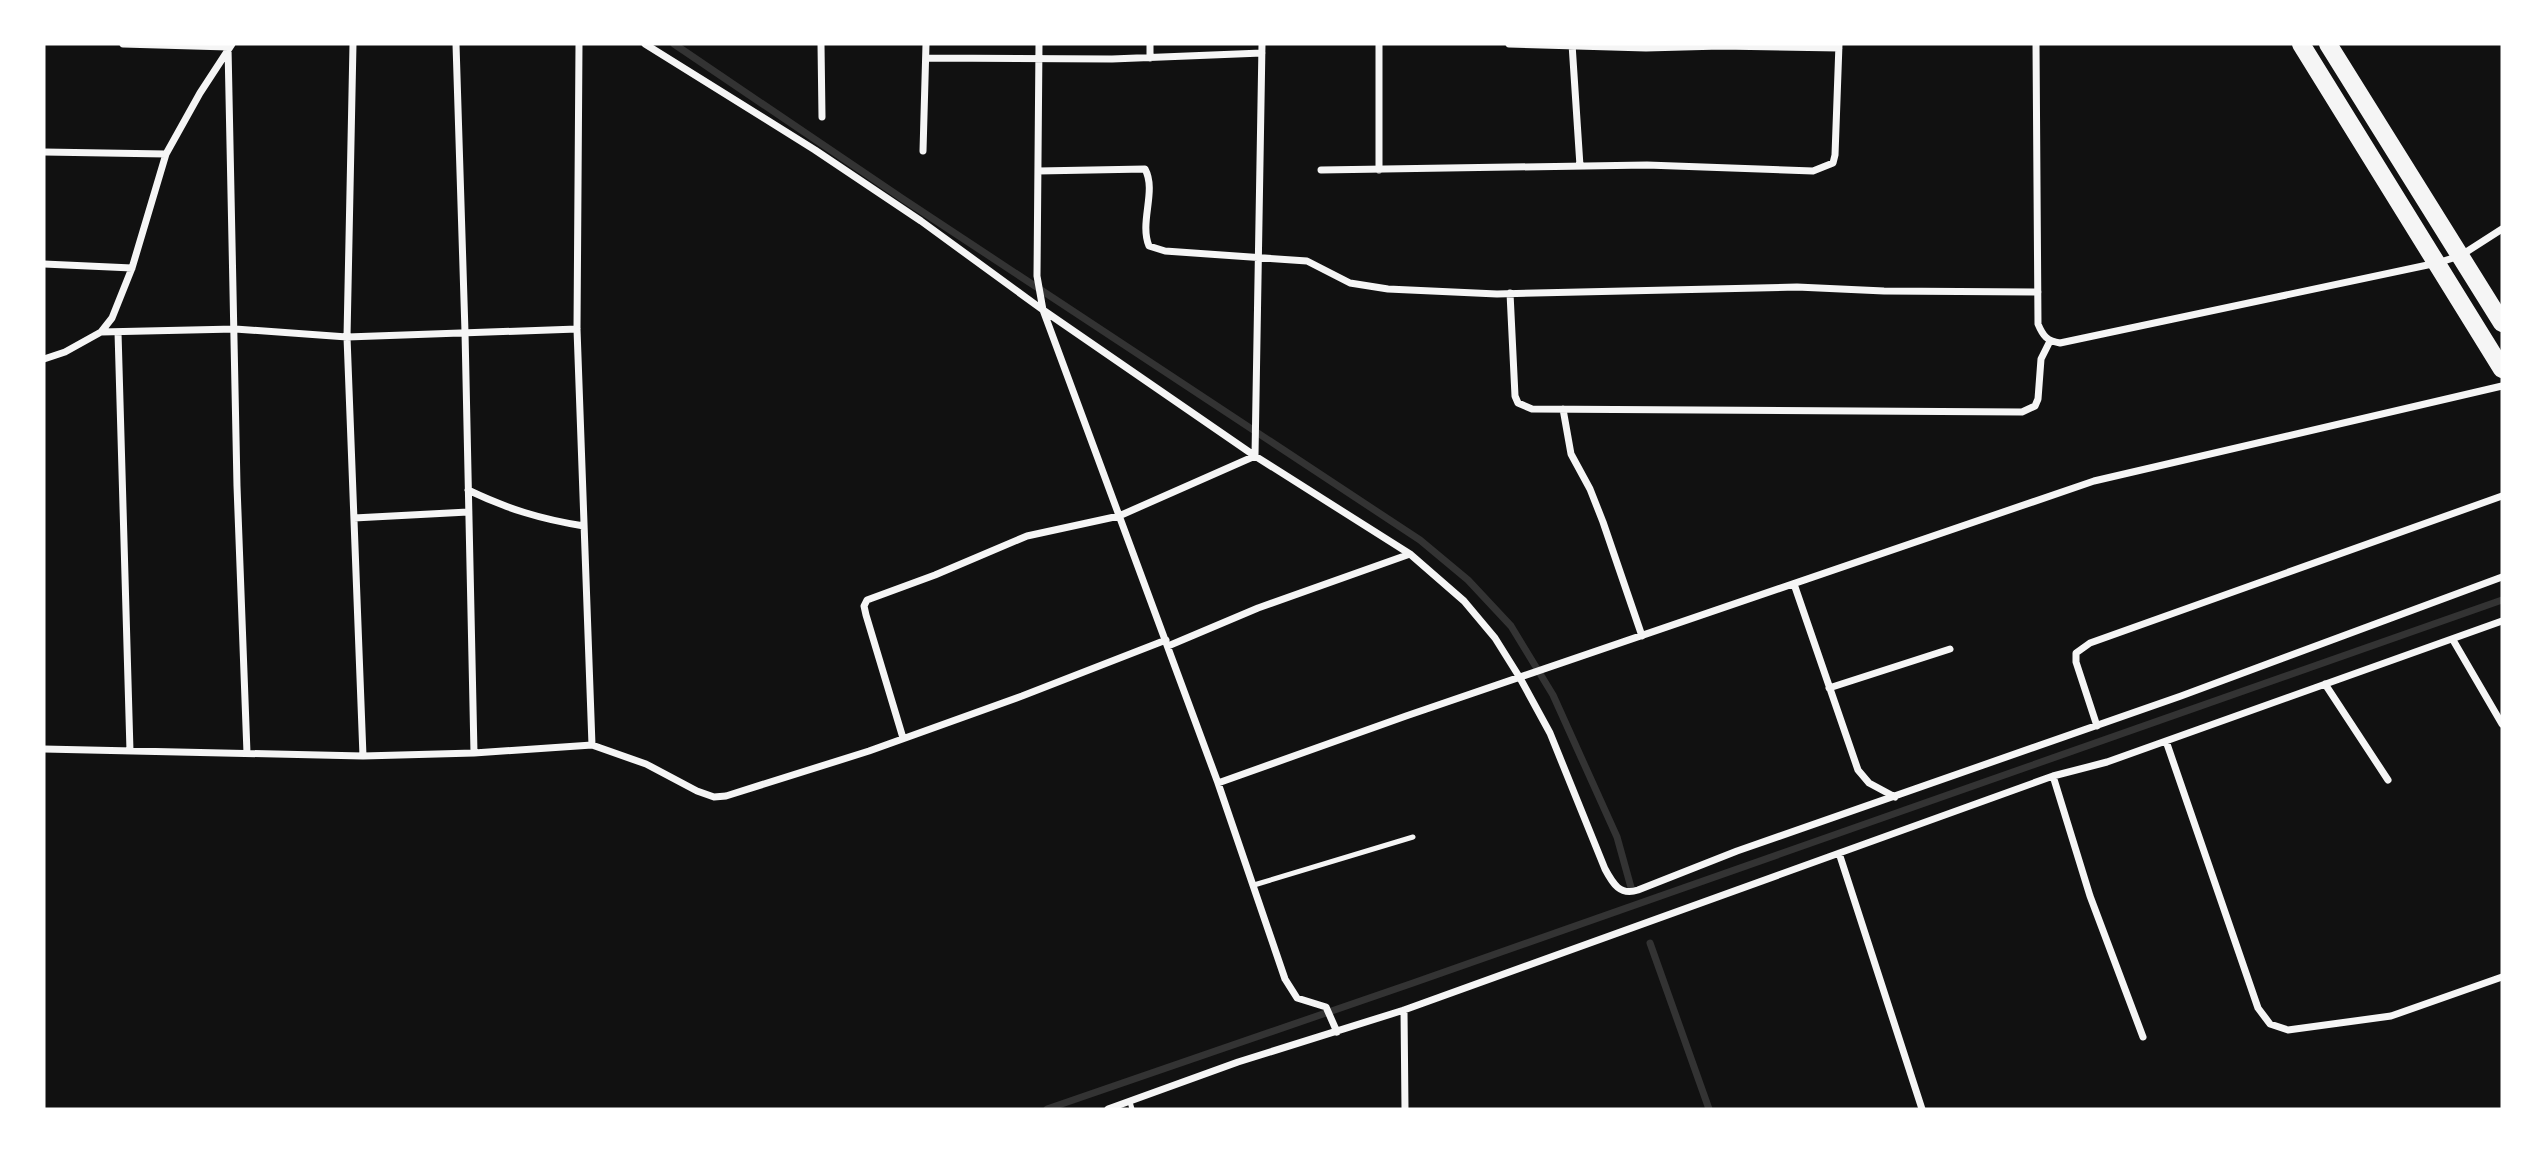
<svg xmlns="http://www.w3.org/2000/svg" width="2546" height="1153" font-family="Jost,sans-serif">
	<rect width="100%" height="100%" fill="#111"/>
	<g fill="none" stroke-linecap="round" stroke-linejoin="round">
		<path stroke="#333" stroke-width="7" d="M674 44 903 199 1420 540 1468 580 1511 626 1553 695 1617 837 1632 891
			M1650 943 1709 1109
			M1047 1109 1413 983 2502 600"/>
		<path stroke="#f5f5f5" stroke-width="5" d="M1254 885 1413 837
			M1130 1102 1132 1109"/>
		<path stroke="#f5f5f5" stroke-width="7" d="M123 44 228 47 237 486 247 753
			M353 44 347 337 363 756
			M456 44 465 332 474 753
			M579 44 577 329 592 745
			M645 44 815 150 921 221 1043 310 1255 456 1410 554 1464 601 1495 638 1520 678 1550 733 1605 869C1613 884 1620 896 1638 890L1737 851 2181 696 2502 577
			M821 44 822 117
			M1039 44 1037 276 1043 310 1218 783 1285 979 1297 998 1326 1007 1337 1032
			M1379 44V170
			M1509 44 1646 48 1721 46 1839 48
			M1572 44 1580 166
			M2036 44 2038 324C2043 336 2047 341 2060 343L2437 263 2460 256 2502 229
			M927 58 1112 59 1262 53
			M1150 58V44
			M923 151 926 44
			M44 152 166 154
			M1321 170 1647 165 1813 171 1833 163 1835 155 1839 44
			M1038 171 1145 169C1157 191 1139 222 1149 246L1165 251 1307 261 1350 283 1388 289 1497 294 1797 287 1884 291 2038 292
			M44 264 132 268
			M1510 293 1515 396 1518 403 1532 409 2022 412 2035 406 2038 399 2041 359 2050 341
			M101 332 235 329 347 337 577 329
			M118 332 130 751
			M44 359 65 352 101 332 112 318 132 268 166 154 200 93 232 44
			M1563 409 1571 454 1590 489 1603 522 1642 636
			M468 490C508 509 540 519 584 526
			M354 518 468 512
			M1794 584 1858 770 1869 783 1895 797
			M2453 640 2502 724
			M1168 646 1258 608 1410 554
			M2325 684 2388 780
			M1829 688 1950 649
			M2097 726 2076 662V653L2090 643 2502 496
			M903 738 866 615 864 606 867 600 935 575 1027 536 1119 516 1255 456 1262 44
			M2166 741 2258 1008 2270 1024 2288 1030 2391 1016 2502 977
			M44 749 363 756 474 753 592 745 646 764 697 791 714 797 726 796 869 751 1022 696 1166 640
			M2053 776 2090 896 2143 1037
			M1218 783 1406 716 2094 481 2502 386
			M1839 853 1922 1109
			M1404 1010 1405 1109
			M1108 1109 1238 1062 1404 1010 2053 776 2107 762 2502 621"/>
		<path stroke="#f5f5f5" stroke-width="18" d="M2301 44 2502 369
			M2328 44 2502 323"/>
	</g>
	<rect width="2546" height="1153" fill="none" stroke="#ffffff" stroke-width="91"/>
</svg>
